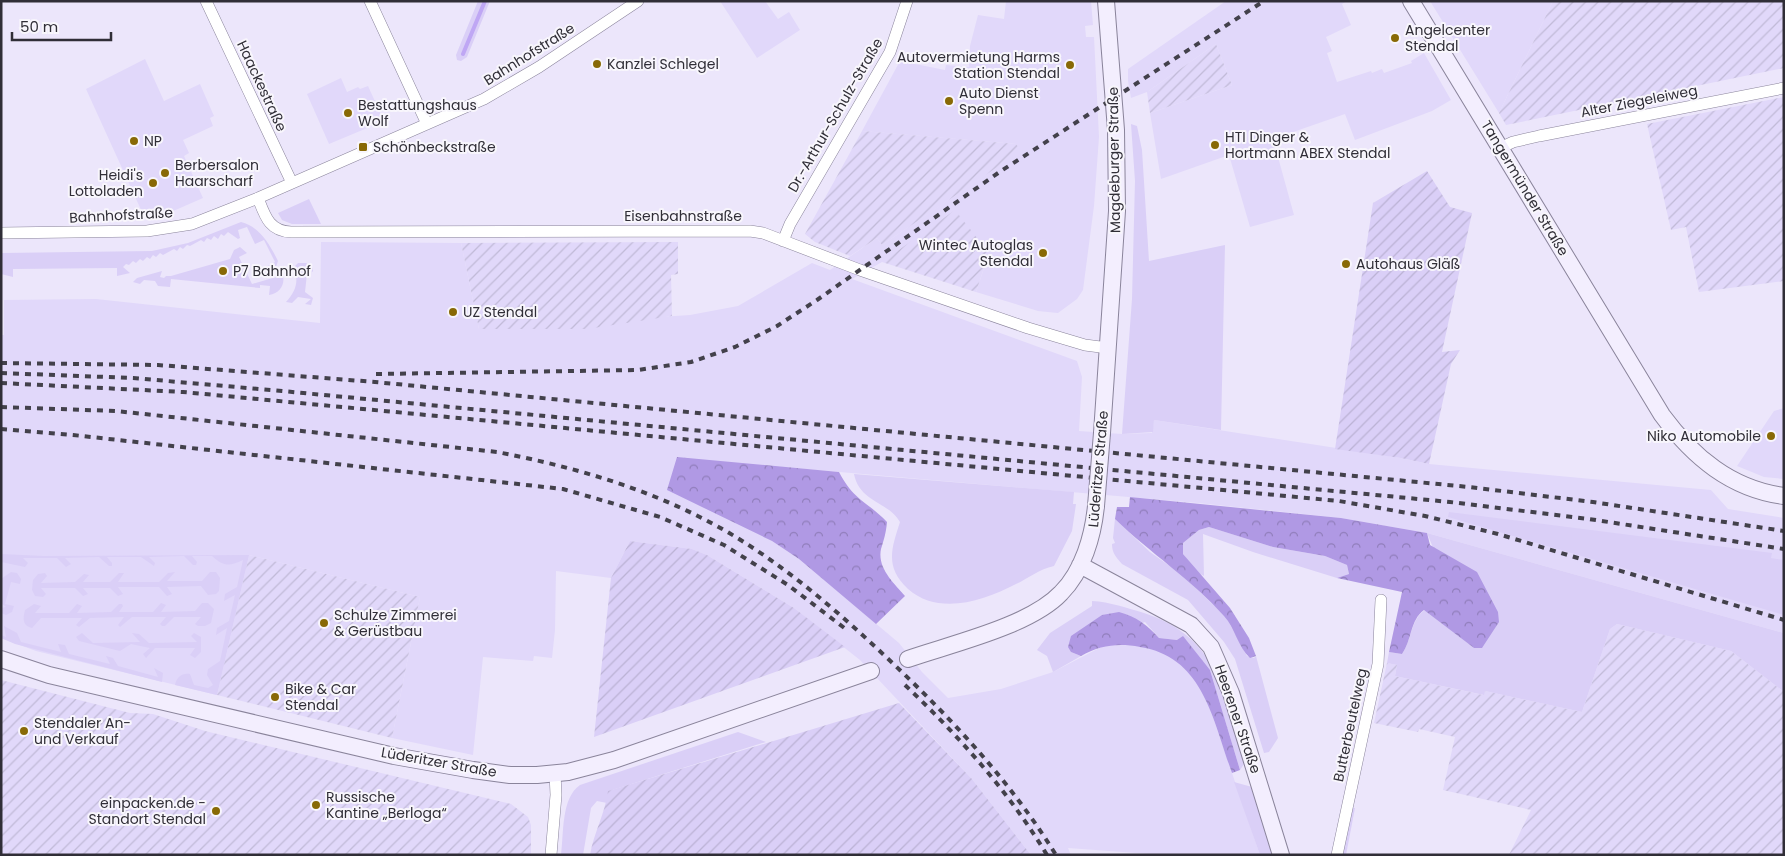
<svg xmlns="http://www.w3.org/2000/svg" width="1785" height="856" font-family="Poppins,sans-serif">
	<defs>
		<pattern id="industrial-furrows" width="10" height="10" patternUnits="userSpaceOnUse" patternTransform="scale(1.25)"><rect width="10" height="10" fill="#e1d8fa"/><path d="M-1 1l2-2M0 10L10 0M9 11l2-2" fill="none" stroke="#c1bad7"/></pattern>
		<pattern id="forest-crowns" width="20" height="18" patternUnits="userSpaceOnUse" patternTransform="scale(1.25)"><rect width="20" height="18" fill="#b099e4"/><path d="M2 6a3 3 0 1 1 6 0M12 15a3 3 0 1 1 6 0" fill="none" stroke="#907dba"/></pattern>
		<pattern id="garden-furrows" width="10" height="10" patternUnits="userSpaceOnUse" patternTransform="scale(1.25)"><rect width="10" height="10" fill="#dacff7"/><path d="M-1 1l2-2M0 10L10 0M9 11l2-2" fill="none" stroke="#bbb2d4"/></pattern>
	</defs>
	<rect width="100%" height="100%" fill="#ece6fb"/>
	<path fill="#e1d8fa" d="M720 1H765L778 19 789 12 800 30 757 58Z
		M1006 1H1091L1093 25 1085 26 1086 37H1094L1099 137 1094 206 1083 290 1077 299 1058 313 1038 311 976 292 989 253 882 262 852 279 1077 361 1082 377 1079 431 1122 434 1152 433 1154 420 1401 458 1429 464 1711 490 1728 509 1784 518V633L1427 533 1341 518 1198 503 677 458 739 523 772 541 799 559 899 643 922 672 948 698 1001 689 1053 672 1103 646 1117 644 1131 645 1153 649 1170 655 1192 676 1205 694 1260 855H1164L1068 848 1071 855H1031L972 779 860 660 794 608 707 555 692 549 630 541 611 578 556 571 555 630 552 658 534 656 533 661 483 657 473 755 392 738 420 597 249 555 217 695 36 651 1 638V335H4V300L96 299 320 323 321 242 461 243 479 329 690 315 738 306 812 263 830 270 877 238 882 245 1020 151 1016 144 862 131 900 61 945 70 946 65 969 67 970 46 978 15 1004 19Z
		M1226 1H1347L1342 4 1351 25 1326 37 1332 51 1327 53 1337 82 1371 71 1372 73 1382 69 1384 73 1412 63 1411 61 1424 53 1451 100 1432 111 1355 140 1345 114 1273 139 1294 215 1250 227 1229 155 1161 179 1150 113 1232 85 1216 44 1147 92 1131 98 1128 81V69Z
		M1430 1H1553L1499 113Z
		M145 59 164 101 200 84 214 116 210 118 213 126 183 140 189 153 184 156 203 198 171 212H142L86 89Z
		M341 78 347 92 358 87 360 89 368 86 384 121 329 144 307 94Z
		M1784 408V479L1764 477 1737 466 1774 411Z"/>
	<path fill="url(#industrial-furrows)" d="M1553 1H1784V68L1506 125 1499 113Z
		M1216 44 1232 85 1150 113 1147 92Z
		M1784 97V281L1699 292 1686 227 1671 230 1647 124Z
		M862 131 1016 144 1021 151 882 245 877 238 850 256 815 242 805 234Z
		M955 210 989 253 976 292 882 262Z
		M678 242V274L671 275 672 316 587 329H479L461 243Z
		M249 555 420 597 392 738 217 695Z
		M1617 624 1731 651 1784 692V855H1509L1531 810 1443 790 1455 737 1419 729 1418 732 1374 723 1387 663 1397 665 1395 676 1483 695 1485 691 1582 712 1610 629Z
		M1 680 130 713 153 714 205 731 511 804 528 817 531 825V855H1Z"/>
	<path fill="#dacff7" d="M478 1H490L467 57 461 61 457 60 456 55Z
		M1131 124 1137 126 1142 150 1149 261 1225 245 1221 430 1154 420 1153 432 1122 434 1132 299 1135 181Z
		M309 199 321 224H292L282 220 278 213Z
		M241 222C259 226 270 245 278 261L276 267 267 268 266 267 275 262 264 240 255 244 247 227 238 230 240 238 238 239 228 232 224 236 221 234 218 239 214 236 211 240 207 238 204 242 201 240 190 246 187 245 183 249 180 247 177 251 174 249 163 255 160 253 156 257 153 255 150 259 147 257 143 261 140 259 136 263 133 261 129 265 126 264 123 267 130 273 117 276V268L13 269V277L1 274V253L152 251 188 243Z
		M240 247 247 253 239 257 252 284 283 275C285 285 280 293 269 295L270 286 260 285V288L171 279 170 287 158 286 155 281 144 280 140 284 133 282 137 278 162 271 160 277 164 278 166 276H171L230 259 234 250Z
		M298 263H306L313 268V272L308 268 305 272 307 274 305 292 313 298 311 305 305 304 311 299 298 297 292 303 286 302C296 291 299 282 294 267Z
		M854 474 1074 492 1073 504H1076L1072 531 1054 566C1039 569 1029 578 1016 584 983 601 939 616 908 589 885 567 891 550 900 522 888 501 860 503 854 474Z
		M1449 512 1772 553 1771 558 1784 560V615L1448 517Z
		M1115 519 1150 552 1181 574 1226 617 1247 656 1254 658 1256 656 1278 738 1269 752 1264 753 1235 659 1224 642 1188 600 1122 564C1116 557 1112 553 1112 544L1115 543 1113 538Z
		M1209 527 1273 547 1325 556 1347 565 1349 574 1337 578 1253 552 1203 534 1204 576 1197 572 1183 554V543L1199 530Z
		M1427 533 1784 633V692L1731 651 1617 624 1610 629 1582 712 1485 691 1484 695 1395 676 1397 665 1387 663 1389 652 1402 654C1412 640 1410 620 1425 610L1474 648Z
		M1 554 44 556 249 555 217 695 175 685C177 677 181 673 190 674L194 685 208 688 213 685 207 675 208 669 220 661 227 628 216 635 217 628 229 621 235 595 224 601 225 594 237 587 243 560C229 567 223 566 212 556H192L197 562 196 565H193L184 556 149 557 155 563 154 566 141 557H107L112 563V566H109L99 557 65 558 71 564 66 567 57 558H23L28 563 25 567 1 562Z
		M11 572 17 573 21 579 20 584 11 582 5 604 14 606 12 612 6 615 1 613V608L6 607 1 603V579Z
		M175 572 167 581H202L210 572H216L220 578 219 591 216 594 208 595 201 586 167 587 172 594 167 596 159 587H118L123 594 118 596 110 588H83L88 594 83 596 75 588H41L46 594 43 597 35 596 32 590 33 580 38 574 45 573 47 576 41 583 75 582 84 574 89 575 83 582H110L119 573H124L118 582H159L168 573Z
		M1092 601C1110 602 1127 608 1144 613 1221 638 1223 696 1244 764L1240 770 1210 670 1177 640 1159 638 1145 622 1071 652 1081 656 1053 672 1047 656 1037 650 1050 633 1092 606Z
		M161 603 166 605 161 612 195 611 202 603H208L214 609 211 623 205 626H198L195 624 201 617H174L165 626H162L160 624 166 617H132L120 627 118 625 124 617 90 618 79 627 76 625 82 618H41L32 628C22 626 23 618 25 610L34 604 41 606 35 613H69L77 604 82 606 77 613 111 612 119 604H122L123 606 119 612H153Z
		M4 626 17 633 21 642 61 652 58 644 65 645 69 654 110 664 106 656 113 658 118 666 158 677 154 668 163 673 162 682 15 644 1 638V635L6 637Z
		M82 633 93 643 140 642 132 633 139 634 149 643 197 642 191 636 194 633 201 637V652L195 658 190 655 195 648H155L146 658 143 654 150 648 131 644 120 651 79 641 76 637Z
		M738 732 766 742 609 791 607 803 597 801 591 808 583 855H561C564 833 561 798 580 785Z
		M1234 782 1252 787 1273 855H1260Z
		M1352 808H1355L1346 855H1340Z"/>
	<path fill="url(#forest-crowns)" d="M677 457 839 472C854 501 867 501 887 522 886 533 884 539 881 549 877 568 894 583 905 596L876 624 799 559 772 541 667 490Z
		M1130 497 1341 518 1427 533 1430 545 1477 572 1498 612 1499 622 1482 648H1474L1424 610C1410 620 1412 640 1402 654L1389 652 1402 592 1337 578 1349 574 1347 565 1325 556 1273 547 1209 527 1199 530 1183 543V554L1230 608 1249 638 1256 656 1250 658C1238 647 1235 628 1224 616 1191 579 1150 553 1115 519L1117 507H1129Z
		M1119 612C1137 617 1146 624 1159 638L1177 640 1183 636 1210 670 1240 770 1232 773C1213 721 1204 657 1140 647 1118 643 1101 645 1081 656L1071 652 1068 647 1071 636 1102 615Z"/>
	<path fill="url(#garden-furrows)" d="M1427 171 1450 207 1472 213 1442 352 1460 350 1451 364 1429 464 1401 458 1335 449 1373 203Z
		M630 541 692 549 707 555 794 608 845 647 594 737 611 578Z
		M899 703 972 779 1031 855H590C594 832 605 814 608 791Z"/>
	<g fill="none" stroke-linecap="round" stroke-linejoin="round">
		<path stroke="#bfa7f4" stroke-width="4" d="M463 54 485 1"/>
		<g stroke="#8a849b" stroke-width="12">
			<path id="street" d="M206 1 292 183
				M370 1 427 124
				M1500 148 1513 142 1539 136 1784 88
				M258 198C265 216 269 231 291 232L750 231 763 233 860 270 1028 328 1085 345 1108 348
				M1 233 147 231 192 224 258 198 484 99 539 67 638 1
				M783 241 790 224 890 52 907 1
				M551 855 556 795 555 773
				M1337 855 1378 664 1381 600"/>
		</g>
		<g stroke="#8a849b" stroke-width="18">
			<path id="secondary" d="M1411 1 1662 415C1693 457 1731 489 1784 496
				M1102 433 1117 211 1116 130 1106 1
				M1080 565 1191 625 1211 647 1231 693 1281 855
				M1 659 49 675 394 756 473 770 510 775H537L568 772 614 760 871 671
				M908 659C951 644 1030 626 1061 593 1083 571 1093 536 1096 506"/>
		</g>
		<use href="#street" stroke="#fff" stroke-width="11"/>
		<use href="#secondary" stroke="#f3eefe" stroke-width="16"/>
		<path stroke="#43414b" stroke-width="4" stroke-dasharray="6 6" stroke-linecap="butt" d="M1 363 158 365 375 382 1469 487 1593 502 1784 531
			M1 373 133 378 282 391 1450 502 1589 519 1784 549
			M376 374 638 370 691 362 735 347 777 326 817 300 1001 171 1264 1
			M1 383 183 392 1339 501 1425 516 1498 534 1784 620
			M1 407 116 411 497 452C575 467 654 490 724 530 783 564 835 609 884 655 949 716 1009 779 1056 855
			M1 429 73 435 563 489 660 517 724 545 788 585 847 630
			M905 685C958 735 1009 792 1047 855"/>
		<g stroke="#8a849b" stroke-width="18" stroke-linecap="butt">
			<path id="secondary-bridge" d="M1096 506 1102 433"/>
		</g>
		<use href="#secondary-bridge" stroke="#f3eefe" stroke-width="16"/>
	</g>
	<g fill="#886906" stroke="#f8f6fc" stroke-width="2">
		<circle cx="1395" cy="38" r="5"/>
		<circle cx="597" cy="64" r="5"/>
		<circle cx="1070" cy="65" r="5"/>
		<circle cx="949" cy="101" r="5"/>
		<circle cx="348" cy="113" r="5"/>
		<circle cx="134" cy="141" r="5"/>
		<circle cx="1215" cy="145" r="5"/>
		<rect x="358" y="142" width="10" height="10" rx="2.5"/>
		<circle cx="165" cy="173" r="5"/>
		<circle cx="153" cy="183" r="5"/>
		<circle cx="1043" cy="253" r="5"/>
		<circle cx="1346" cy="264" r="5"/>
		<circle cx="223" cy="271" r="5"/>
		<circle cx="453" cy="312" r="5"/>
		<circle cx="1771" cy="436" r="5"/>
		<circle cx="324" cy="623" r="5"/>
		<circle cx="275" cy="697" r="5"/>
		<circle cx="24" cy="731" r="5"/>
		<circle cx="316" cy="805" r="5"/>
		<circle cx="216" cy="811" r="5"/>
	</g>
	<g text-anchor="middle" stroke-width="4" stroke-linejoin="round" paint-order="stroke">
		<g font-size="14" fill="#302e37" stroke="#f8f6fc" text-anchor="start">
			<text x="1405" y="35">Angelcenter<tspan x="1405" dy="16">Stendal</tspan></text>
			<text x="1060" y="62" text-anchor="end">Autovermietung Harms<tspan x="1060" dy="16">Station Stendal</tspan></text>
			<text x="607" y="69">Kanzlei Schlegel</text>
			<text x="959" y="98">Auto Dienst<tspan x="959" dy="16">Spenn</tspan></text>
			<text x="358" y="110">Bestattungshaus<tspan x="358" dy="16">Wolf</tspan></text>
			<text x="1225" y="142">HTI Dinger &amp;<tspan x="1225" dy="16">Hortmann ABEX Stendal</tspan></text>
			<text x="144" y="146">NP</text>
			<text x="373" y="152">Schönbeckstraße</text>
			<text x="175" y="170">Berbersalon<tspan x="175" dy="16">Haarscharf</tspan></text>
			<text x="143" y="180" text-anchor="end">Heidi's<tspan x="143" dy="16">Lottoladen</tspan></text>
			<text x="1033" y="250" text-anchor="end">Wintec Autoglas<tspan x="1033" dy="16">Stendal</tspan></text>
			<text x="1356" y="269">Autohaus Gläß</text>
			<text x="233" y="276">P7 Bahnhof</text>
			<text x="463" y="317">UZ Stendal</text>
			<text x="1761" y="441" text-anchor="end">Niko Automobile</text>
			<text x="334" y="620">Schulze Zimmerei<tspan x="334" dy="16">&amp; Gerüstbau</tspan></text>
			<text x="285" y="694">Bike &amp; Car<tspan x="285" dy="16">Stendal</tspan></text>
			<text x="34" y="728">Stendaler An-<tspan x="34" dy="16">und Verkauf</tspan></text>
			<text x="326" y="802">Russische<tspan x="326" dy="16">Kantine „Berloga“</tspan></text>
			<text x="206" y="808" text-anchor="end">einpacken.de -<tspan x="206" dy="16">Standort Stendal</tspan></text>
		</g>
		<g font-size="14" fill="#302e37" stroke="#f8f6fc">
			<text transform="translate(529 54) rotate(-32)" y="5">Bahnhofstraße</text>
			<text transform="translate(262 86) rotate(65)" y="5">Haackestraße</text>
			<text transform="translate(1639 101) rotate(-11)" y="5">Alter Ziegeleiweg</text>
			<text transform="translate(835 115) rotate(-60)" y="5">Dr.-Arthur-Schulz-Straße</text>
			<text transform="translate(1114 160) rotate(-91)" y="5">Magdeburger Straße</text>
			<text transform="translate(1525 188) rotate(59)" y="5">Tangermünder Straße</text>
			<text transform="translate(121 215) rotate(-3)" y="5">Bahnhofstraße</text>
			<text x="683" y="221">Eisenbahnstraße</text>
			<text transform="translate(1098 469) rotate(-85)" y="5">Lüderitzer Straße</text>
			<text transform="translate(1238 719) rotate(71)" y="5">Heerener Straße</text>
			<text transform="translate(1350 725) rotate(-78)" y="5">Butterbeutelweg</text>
			<text transform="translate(439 762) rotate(10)" y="5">Lüderitzer Straße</text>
		</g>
	</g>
	<rect width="1785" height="856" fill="none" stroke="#302e37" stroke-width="5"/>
	<path d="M12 32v8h99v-8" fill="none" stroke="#302e37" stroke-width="2.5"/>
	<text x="20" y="32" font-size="15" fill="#302e37" stroke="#f8f6fc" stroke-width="4" paint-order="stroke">50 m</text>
</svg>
